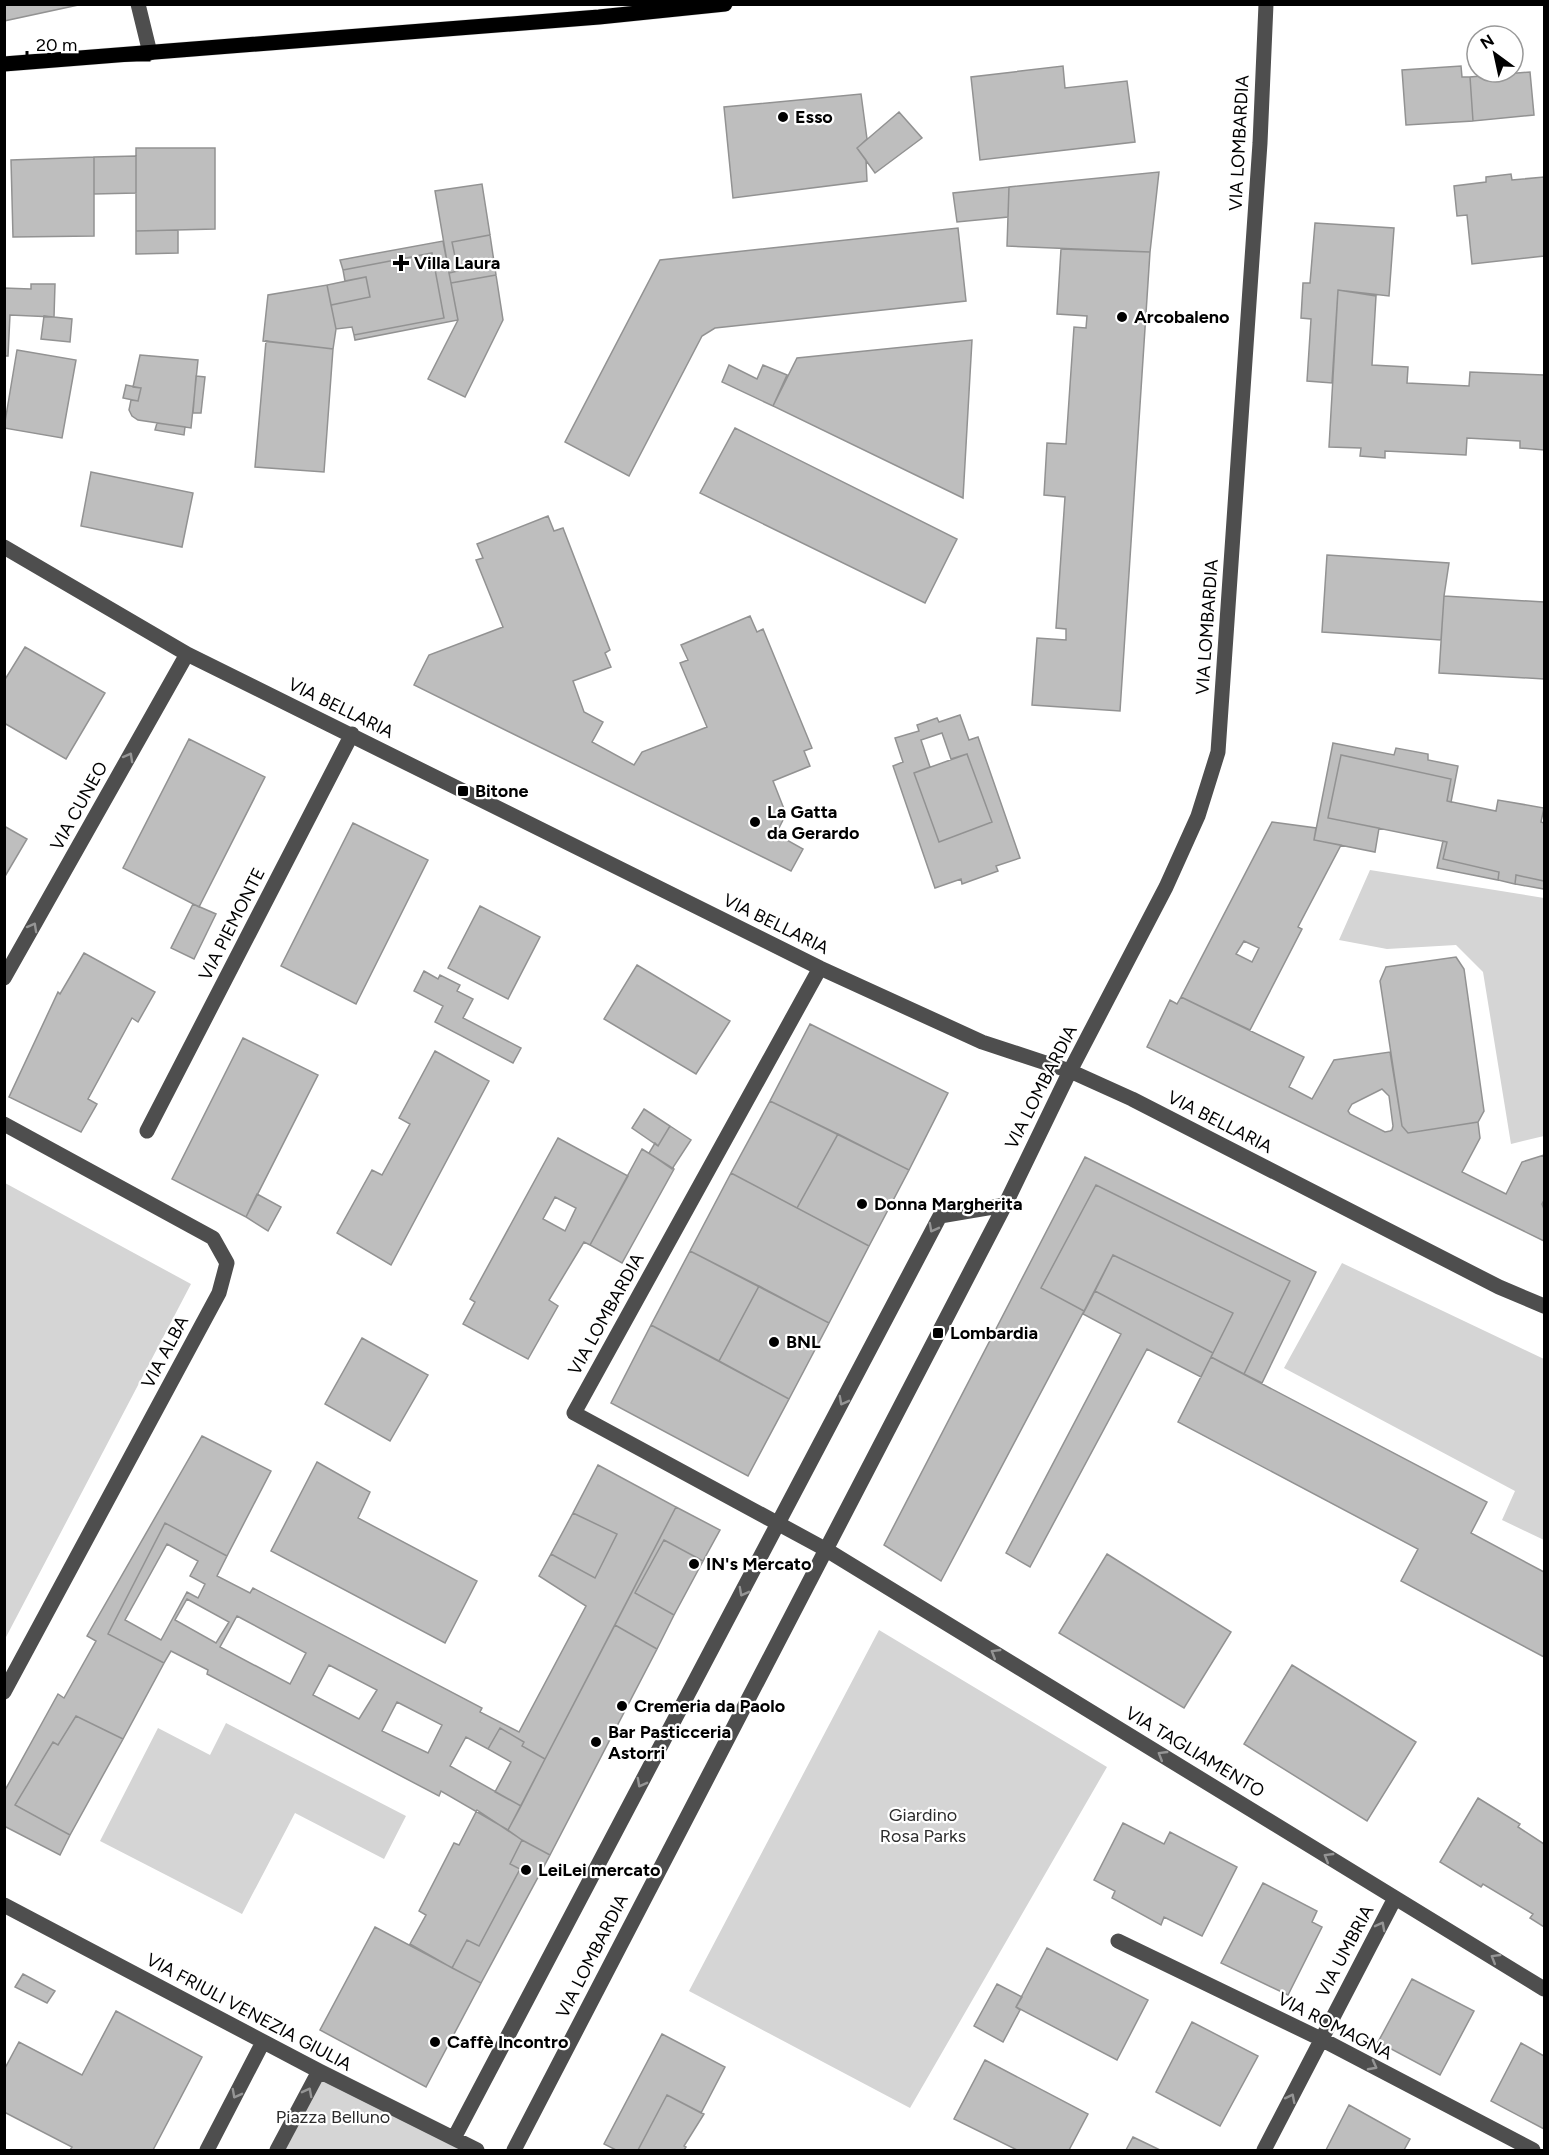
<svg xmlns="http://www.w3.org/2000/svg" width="1549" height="2155" font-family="Figtree,sans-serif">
	<rect width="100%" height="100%" fill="#fff"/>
	<path fill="#d5d5d5" d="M1370 870 1544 898V1136L1511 1144 1483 972 1456 945 1387 949 1339 940Z
		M5 1183 191 1284 5 1639Z
		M1342 1263 1544 1359V1540L1502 1520 1515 1491 1284 1368Z
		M879 1630 1107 1767 910 2108 689 1991Z
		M226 1723 406 1816 384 1859 295 1813 242 1914 100 1841 158 1728 210 1755Z
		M319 2071 477 2150H277Z"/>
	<path fill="#bebebe" stroke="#929292" stroke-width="1.5" fill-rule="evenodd" d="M4 4H83L4 21Z
		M1063 66 1065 88 1127 81 1135 142 980 160 971 77Z
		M1461 66 1462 77H1470L1473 121 1406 125 1402 70Z
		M1530 72 1534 115 1473 121 1470 77Z
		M861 94 867 139 857 148 866 160 867 181 733 198 724 107Z
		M899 112 922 138 875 173 857 148Z
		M136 148H215V229L136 231Z
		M136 156V193L94 194V157Z
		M94 157V236L13 237 11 160Z
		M1159 172 1150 252 1007 246 1009 187Z
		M1511 174 1512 180 1544 177V256L1472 264 1467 215 1457 216 1454 186 1486 182V177Z
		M482 184 490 235 452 242 458 271 449 273 435 191Z
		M1009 187 1008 217 957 222 953 193Z
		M1315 223 1394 228 1389 296 1338 290 1332 383 1307 381 1311 319 1301 318 1303 283H1310Z
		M958 228 966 301 715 328 702 336 629 476 565 442 660 260Z
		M178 230V253L136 254V231Z
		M490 235 496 275 451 283 449 273 458 271 452 242Z
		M443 241 458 320 355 340 354 335 444 318 432 253 343 270 340 260Z
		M1061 249 1150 252 1120 711 1032 705 1037 638 1066 640V629L1056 628 1065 497 1044 495 1047 443 1066 444 1074 327 1086 328 1087 316 1057 314Z
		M432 253 444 318 354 335 352 327 336 329 331 305 370 297 366 277 345 281 343 270Z
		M496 275 503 320 465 397 428 379 458 320 451 283Z
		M366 277 370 297 331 305 327 285Z
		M31 284H55L54 317 10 315 8 356H4V288L31 289Z
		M327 285 336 329 333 349 263 341 268 295Z
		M1338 290 1376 296 1372 365 1408 367 1407 383 1469 386 1470 372 1544 375V450L1520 448V441L1467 438 1466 455 1385 451V458L1360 456 1361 448 1329 447Z
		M44 316 72 319 70 342 41 339Z
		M972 340 963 498 773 406 797 358Z
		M266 341 333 349 324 472 255 467Z
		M17 350 76 360 62 438 4 428Z
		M140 355 198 360 191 428 138 420 132 416 129 410 131 400 138 401 141 388 133 387Z
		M729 365 757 379 763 365 787 375 773 406 722 382Z
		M196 376 205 377 201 413H193Z
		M126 385 141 388 138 401 123 398Z
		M157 423 185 427 184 435 155 430Z
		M735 428 957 539 925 603 700 493Z
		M91 472 193 493 182 547 81 526Z
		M548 516 554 531 563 528 610 650 605 653 611 667 573 681 584 712 603 722 592 742 634 765 642 752 707 727 680 663 688 660 681 645 750 616 757 632 763 629 812 748 804 751 810 766 773 781 786 814 776 834 803 849 791 871 414 685 429 655 503 627 476 560 483 558 477 544Z
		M1327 555 1449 563 1444 596 1441 640 1322 632Z
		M1444 596 1544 602V679L1439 673Z
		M25 647 105 693 66 759 4 723V681Z
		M960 715 969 740 978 737 1020 858 996 866 998 871 962 884 961 879 935 888 893 766 903 762 895 738 919 731 917 725 937 718 939 722ZM942 733 951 759 967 754 992 822 939 842 914 773 930 767 921 740Z
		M189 739 265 777 199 907 123 868Z
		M1333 743 1394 755 1396 748 1428 754V760L1458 766 1451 802 1447 801 1451 779 1341 755 1328 818 1379 828 1375 852 1314 840Z
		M967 754 992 822 939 842 914 773Z
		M1341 755 1451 779 1447 801 1496 811 1498 800 1544 808 1541 822 1544 823V881L1516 875 1515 884 1498 880 1499 872 1443 859 1447 842 1328 818Z
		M1272 822 1316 828 1314 840 1341 845 1298 927 1302 929 1250 1030 1181 997ZM1244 941 1259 948 1252 962 1236 954Z
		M353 823 428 860 356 1004 281 966Z
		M4 826 27 839 4 878Z
		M1443 841 1447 842 1443 859 1499 872 1498 880 1437 868Z
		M1516 875 1544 881V889L1515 884Z
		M193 904 216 914 194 959 171 948Z
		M480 906 540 937 508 999 448 968Z
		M84 953 155 992 138 1022 132 1018 88 1099 97 1104 81 1132 9 1097 58 992 60 994Z
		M1456 957 1464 969 1484 1111 1478 1122 1408 1133 1402 1126 1380 981 1386 967Z
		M637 965 730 1021 696 1074 604 1019Z
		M424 971 438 979 440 975 460 985 457 991 473 999 463 1018 521 1048 513 1063 435 1022 443 1006 414 991Z
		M1181 997 1304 1057 1289 1087 1312 1099 1334 1060 1390 1052 1402 1126 1408 1133 1478 1122 1480 1138 1462 1172 1506 1194 1522 1162 1544 1155V1200L1542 1204 1544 1209V1241L1147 1047 1170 1000 1177 1004ZM1382 1089 1389 1096 1393 1126 1392 1130 1390 1131 1385 1132 1350 1114 1348 1111 1352 1104Z
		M810 1024 948 1093 909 1170 770 1101Z
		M243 1038 318 1075 246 1217 172 1179Z
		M435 1051 489 1081 391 1265 337 1233 372 1170 382 1175 410 1124 399 1118Z
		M770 1101 838 1134 797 1208 731 1173Z
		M644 1109 670 1126 658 1146 632 1128Z
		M670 1126 691 1140 672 1169 649 1153 655 1143 658 1146Z
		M838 1134 909 1170 869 1246 797 1208Z
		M558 1138 628 1176 590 1245 584 1242 549 1300 558 1306 528 1359 463 1324 475 1302 470 1299ZM555 1197 576 1208 565 1231 543 1219Z
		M642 1149 674 1169 622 1263 590 1245Z
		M1085 1157 1316 1272 1262 1383 1244 1374 1290 1281 1096 1185 1041 1288 1084 1311 941 1581 884 1545Z
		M731 1173 869 1246 829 1323 690 1251Z
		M1096 1185 1290 1281 1244 1374 1211 1357 1233 1313 1113 1255 1084 1311 1041 1288Z
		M257 1194 281 1207 268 1231 246 1217Z
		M690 1251 759 1286 719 1361 651 1325Z
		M1113 1255 1233 1313 1213 1353 1095 1291Z
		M759 1286 829 1323 789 1399 719 1361Z
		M1095 1291 1213 1353 1201 1377 1147 1349 1030 1567 1006 1553 1121 1334 1083 1314Z
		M651 1325 789 1399 748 1476 611 1403Z
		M362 1338 428 1375 390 1441 325 1404Z
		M1211 1357 1487 1502 1471 1533 1544 1572V1657L1401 1581 1418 1549 1178 1422Z
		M202 1436 271 1471 227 1556 165 1523 108 1634 164 1663 123 1739 76 1716 58 1745 53 1742 15 1805 70 1835 60 1855 4 1826V1792L58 1694 64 1698 96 1641 87 1636Z
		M317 1462 370 1492 358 1518 477 1581 445 1643 271 1551Z
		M598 1465 676 1507 545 1759 522 1746 524 1742 500 1728 488 1749 466 1737 450 1766 521 1806 508 1830 441 1791 439 1796 207 1674 208 1670 171 1651 164 1663 108 1634 165 1523 227 1556 217 1576 250 1593 253 1588 482 1708 480 1712 519 1732 586 1606 539 1576 551 1554 595 1578 617 1534 573 1513ZM167 1544 198 1561 190 1576 205 1584 198 1598 187 1592 161 1640 125 1620ZM187 1599 229 1622 216 1643 175 1620ZM237 1616 306 1653 290 1684 220 1647ZM329 1665 377 1690 359 1719 313 1695ZM397 1702 442 1725 428 1753 382 1731Z
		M676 1507 720 1530 703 1561 664 1540 635 1593 674 1615 657 1649 615 1625Z
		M573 1513 617 1534 595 1578 551 1554Z
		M664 1540 703 1561 674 1615 635 1593Z
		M1107 1554 1231 1632 1184 1708 1059 1633Z
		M615 1625 657 1649 550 1855 522 1840 508 1830Z
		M1292 1665 1416 1742 1367 1821 1244 1744Z
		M76 1716 123 1739 70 1835 15 1805 53 1742 58 1745Z
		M500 1728 524 1742 522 1746 545 1759 521 1806 495 1792 511 1762 488 1749Z
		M1478 1798 1520 1824 1518 1827 1544 1844V1927L1530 1918 1533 1914 1483 1884 1481 1887 1440 1862Z
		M477 1810 522 1840 510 1864 520 1869 479 1946 467 1940 452 1968 410 1944 426 1915 419 1911 454 1843 459 1845Z
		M1123 1823 1164 1844 1170 1832 1237 1867 1202 1936 1164 1917 1161 1925 1112 1898 1115 1891 1094 1880Z
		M522 1840 550 1855 481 1983 452 1968 467 1940 479 1946 520 1869 510 1864Z
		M1263 1883 1317 1911 1312 1922 1322 1927 1288 1995 1221 1963Z
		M375 1927 481 1983 426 2087 320 2030Z
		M1047 1948 1148 2000 1117 2060 1016 2007Z
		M23 1974 55 1991 47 2003 15 1987Z
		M1412 1979 1474 2011 1440 2075 1378 2042Z
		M997 1984 1022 1997 1016 2007 1020 2010 1003 2042 974 2026Z
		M116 2011 202 2057 153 2150H70L72 2147 4 2112V2070L19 2042 82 2075Z
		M1192 2022 1258 2056 1220 2126 1156 2092Z
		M662 2034 725 2067 701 2113 667 2095 638 2150H616L604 2144Z
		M1521 2043 1544 2056V2129L1491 2101Z
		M985 2060 1088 2114 1069 2150H1017L954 2119Z
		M667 2095 704 2114 684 2146 686 2147 684 2150H638Z
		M1349 2105 1410 2139 1404 2150H1326Z
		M1133 2137 1160 2150H1126Z"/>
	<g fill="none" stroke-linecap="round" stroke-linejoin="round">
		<g stroke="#dbdbdb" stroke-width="16">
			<path id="major" d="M4 64 599 17 725 4"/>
		</g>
		<path stroke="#4e4e4e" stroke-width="15" d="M138 4 150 53
			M4 547 187 654 820 968 982 1042 1070 1071 1132 1099 1499 1287 1544 1306
			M820 968 574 1413 825 1549 1544 1989
			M4 978 187 654
			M4 1124 213 1238 227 1263 219 1293 4 1692
			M147 1131 352 734
			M4 1905 319 2071 477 2150
			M1118 1941 1321 2039 1533 2150
			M454 2138 940 1216 1005 1205
			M207 2150 263 2042
			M277 2150 319 2071
			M514 2150 1005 1205 1070 1071 1166 887 1198 816 1218 752 1260 143 1266 4
			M1264 2150 1395 1898"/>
		<use href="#major" stroke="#000" stroke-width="15"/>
	</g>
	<defs><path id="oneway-chevron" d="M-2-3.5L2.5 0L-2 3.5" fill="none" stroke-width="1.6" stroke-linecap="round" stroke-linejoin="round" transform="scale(1.5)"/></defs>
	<g stroke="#959595">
		<use href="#oneway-chevron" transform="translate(129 757) rotate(-61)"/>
		<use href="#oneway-chevron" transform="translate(33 927) rotate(-61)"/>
		<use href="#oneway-chevron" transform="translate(933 1228) rotate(118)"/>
		<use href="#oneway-chevron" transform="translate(843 1401) rotate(118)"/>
		<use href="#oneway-chevron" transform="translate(743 1592) rotate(118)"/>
		<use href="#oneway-chevron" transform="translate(995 1653) rotate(-149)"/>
		<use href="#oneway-chevron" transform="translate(1162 1755) rotate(-149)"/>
		<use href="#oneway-chevron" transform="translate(641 1783) rotate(118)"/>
		<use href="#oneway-chevron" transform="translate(1328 1857) rotate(-149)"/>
		<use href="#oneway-chevron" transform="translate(1381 1926) rotate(-62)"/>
		<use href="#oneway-chevron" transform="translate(1495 1958) rotate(-149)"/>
		<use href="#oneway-chevron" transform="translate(1373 2066) rotate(28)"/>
		<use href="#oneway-chevron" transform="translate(308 2092) rotate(-62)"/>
		<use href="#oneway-chevron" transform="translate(236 2094) rotate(118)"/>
		<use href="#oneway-chevron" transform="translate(1291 2098) rotate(-63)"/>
	</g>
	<g fill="#000" stroke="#fff" stroke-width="2">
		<circle cx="783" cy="117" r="6"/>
		<path d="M398 254h6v6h6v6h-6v6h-6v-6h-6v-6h6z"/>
		<circle cx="1122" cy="317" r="6"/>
		<rect x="457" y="785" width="12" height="12" rx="3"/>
		<circle cx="755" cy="822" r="6"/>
		<circle cx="862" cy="1204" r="6"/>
		<rect x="932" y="1327" width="12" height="12" rx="3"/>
		<circle cx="774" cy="1342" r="6"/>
		<circle cx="694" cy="1564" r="6"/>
		<circle cx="622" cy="1706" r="6"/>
		<circle cx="596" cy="1742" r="6"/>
		<circle cx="526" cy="1870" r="6"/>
		<circle cx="435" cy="2042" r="6"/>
	</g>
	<g text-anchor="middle" stroke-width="4.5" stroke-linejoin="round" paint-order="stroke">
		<g font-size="18" font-weight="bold" fill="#000" stroke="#fff" text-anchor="start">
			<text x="795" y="123">Esso</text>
			<text x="414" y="269">Villa Laura</text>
			<text x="1134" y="323">Arcobaleno</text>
			<text x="475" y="797">Bitone</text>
			<text x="767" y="818">La Gatta<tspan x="767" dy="21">da Gerardo</tspan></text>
			<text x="874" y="1210">Donna Margherita</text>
			<text x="950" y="1339">Lombardia</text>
			<text x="786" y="1348">BNL</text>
			<text x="706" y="1570">IN's Mercato</text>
			<text x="634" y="1712">Cremeria da Paolo</text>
			<text x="608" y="1738">Bar Pasticceria<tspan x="608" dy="21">Astorri</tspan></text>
			<text x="538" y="1876">LeiLei mercato</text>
			<text x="447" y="2048">Caffè Incontro</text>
		</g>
		<g font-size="18" fill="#000" stroke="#fff">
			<text transform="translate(1239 143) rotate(-87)" y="6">VIA LOMBARDIA</text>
			<text transform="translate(1207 627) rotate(-86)" y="6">VIA LOMBARDIA</text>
			<text transform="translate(341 708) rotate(26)" y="6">VIA BELLARIA</text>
			<text transform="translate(79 806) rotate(-61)" y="6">VIA CUNEO</text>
			<text transform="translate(232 924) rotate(-63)" y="6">VIA PIEMONTE</text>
			<text transform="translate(776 924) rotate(26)" y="6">VIA BELLARIA</text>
			<text transform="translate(1041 1087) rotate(-63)" y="6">VIA LOMBARDIA</text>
			<text transform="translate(1220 1122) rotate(27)" y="6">VIA BELLARIA</text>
			<text transform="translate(606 1314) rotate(-61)" y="6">VIA LOMBARDIA</text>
			<text transform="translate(165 1352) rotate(-62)" y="6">VIA ALBA</text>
			<text transform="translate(1195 1752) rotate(31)" y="6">VIA TAGLIAMENTO</text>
			<text transform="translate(1345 1951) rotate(-62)" y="6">VIA UMBRIA</text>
			<text transform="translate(592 1956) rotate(-63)" y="6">VIA LOMBARDIA</text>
			<text transform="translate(249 2012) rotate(28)" y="6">VIA FRIULI VENEZIA GIULIA</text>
			<text transform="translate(1335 2026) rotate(27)" y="6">VIA ROMAGNA</text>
		</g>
		<g font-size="18" fill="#2c2c2c" stroke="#fff">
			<text x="923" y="1821">Giardino<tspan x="923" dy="21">Rosa Parks</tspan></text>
			<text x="333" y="2123">Piazza Belluno</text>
		</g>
	</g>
	<rect width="1549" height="2155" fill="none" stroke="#000000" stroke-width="12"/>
	<g transform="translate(1495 54) rotate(327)"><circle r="28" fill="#ffffff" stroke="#999999" stroke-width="1.5"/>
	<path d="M0-4.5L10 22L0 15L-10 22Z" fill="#000000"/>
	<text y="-9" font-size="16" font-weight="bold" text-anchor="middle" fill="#000000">N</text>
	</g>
	<path d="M27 51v9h122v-9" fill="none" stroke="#000000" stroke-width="3"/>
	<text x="36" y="51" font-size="18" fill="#000000" stroke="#ffffff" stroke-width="4.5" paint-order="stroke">20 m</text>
</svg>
